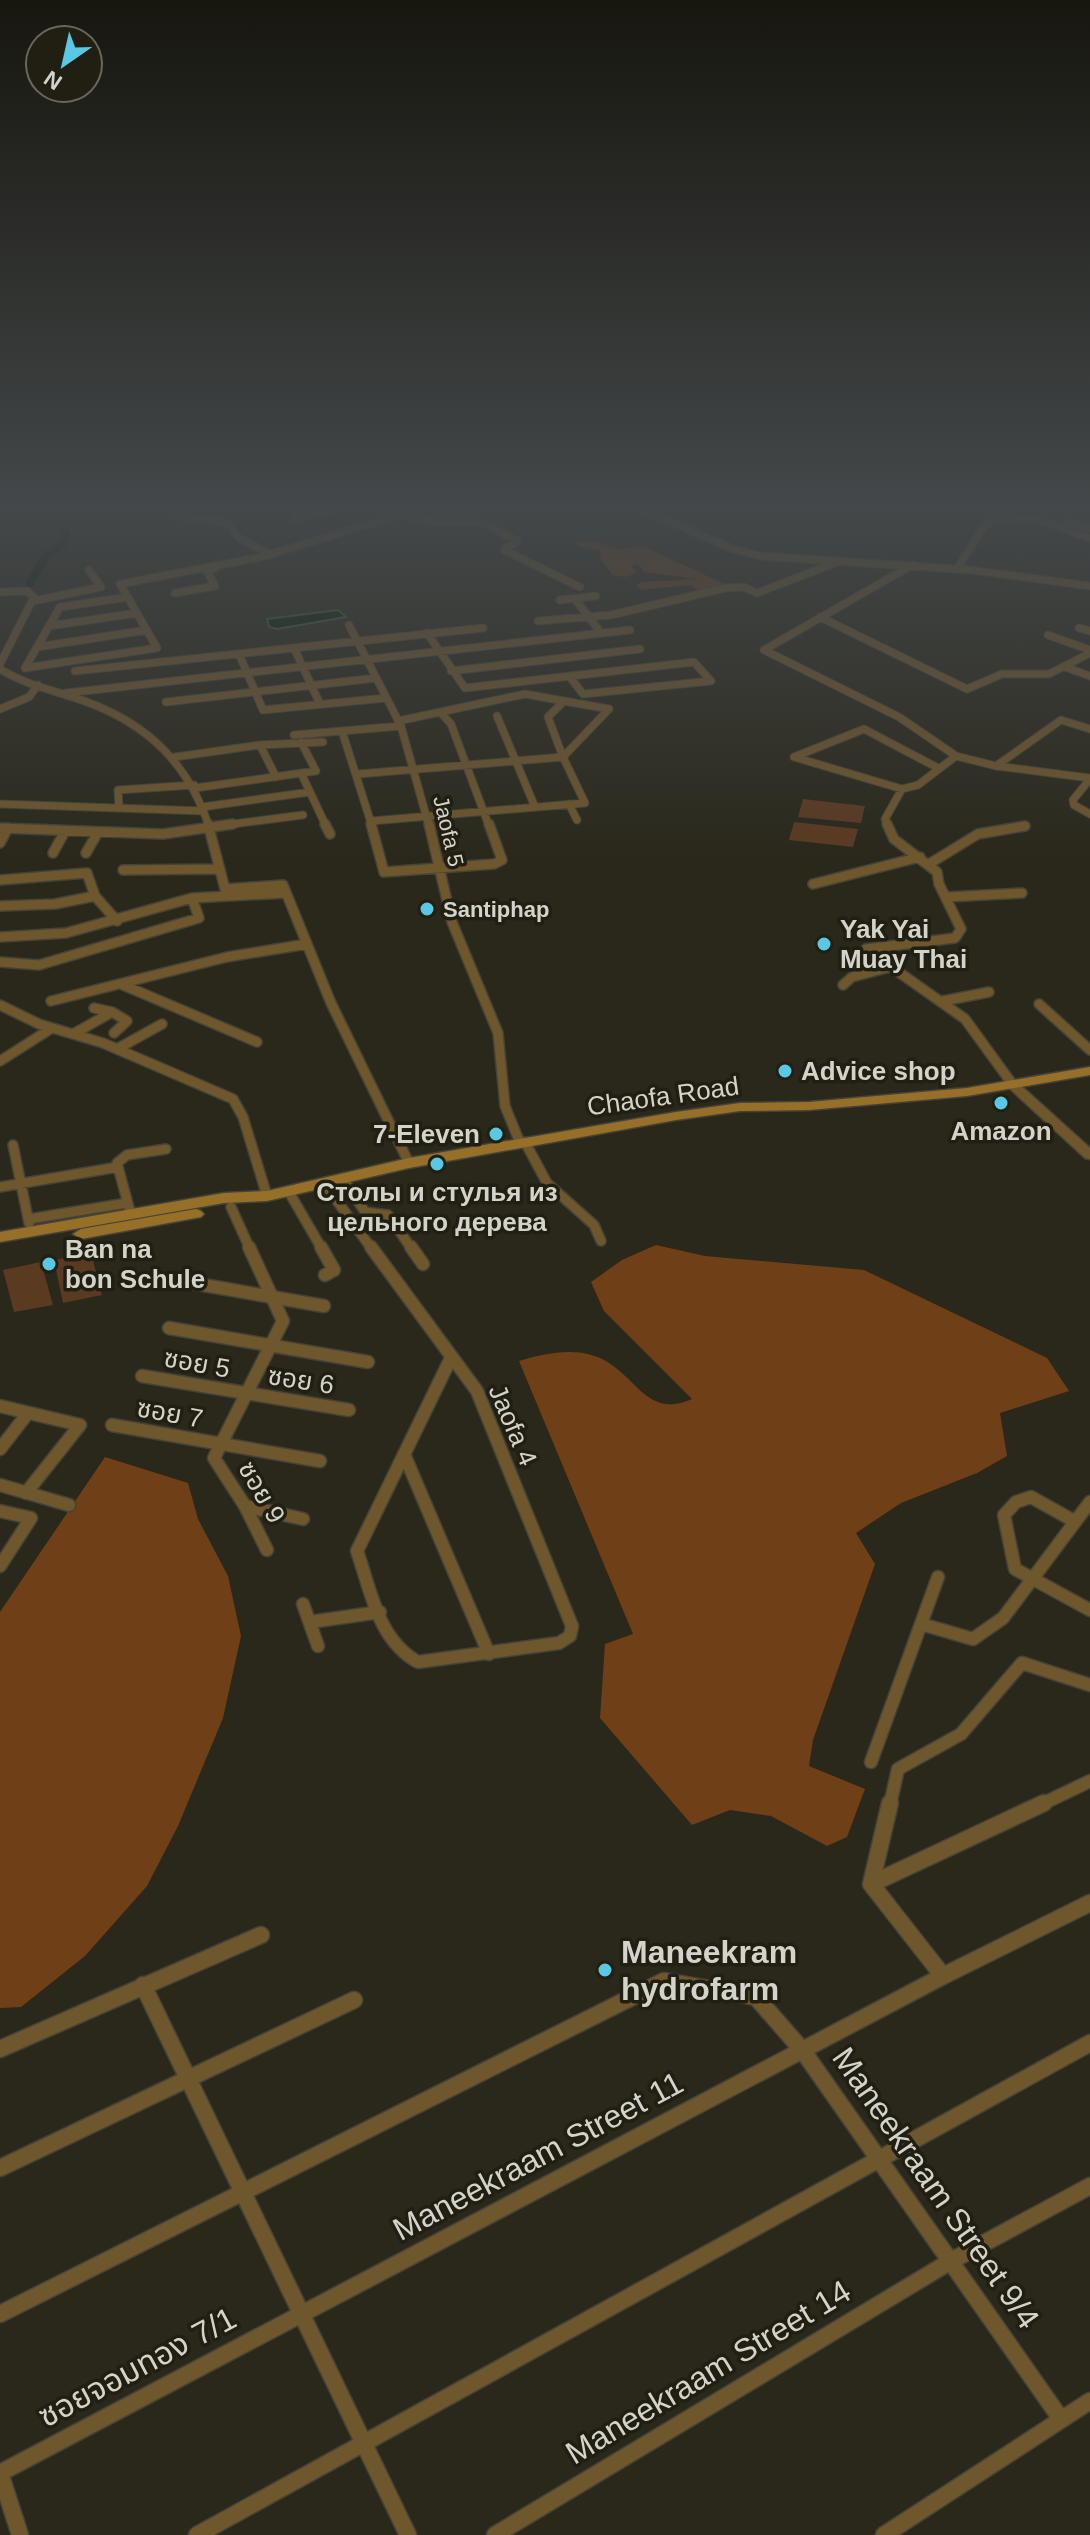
<svg xmlns="http://www.w3.org/2000/svg" width="1090" height="2535" font-family="Arial,'Noto Sans Thai',sans-serif">
	<rect width="100%" height="100%" fill="#2a281b"/>
	<path fill="#5b3a22" d="M803 799 865 806 861 823 798 817Z
		M794 822 858 829 853 847 789 840Z
		M91 1253 102 1295 63 1303 54 1260Z
		M41 1262 53 1305 14 1312 3 1270Z"/>
	<path fill="#6f3f17" d="M595 541 618 549 645 547 727 585 699 591 690 585 642 590 637 586 640 582 699 579 644 572 638 564 632 566 636 573 626 577 613 575 601 560 600 551 578 546 576 542Z
		M656 1245 705 1256 864 1270 1047 1358 1069 1391 1000 1413 1007 1456 977 1473 901 1503 856 1533 875 1564 813 1740 809 1766 865 1789 847 1837 827 1846 771 1816 730 1810 692 1825 600 1718 605 1644 633 1634 519 1361C547 1353 581 1345 609 1363 639 1382 650 1418 692 1399L604 1311 591 1282 622 1260Z
		M105 1457 188 1483 198 1519 228 1576 241 1636 223 1718 178 1826 147 1886 85 1956 21 2007 0 2008V1612Z"/>
	<path fill="#021c07" stroke="#415342" stroke-width="2" d="M338 610 346 617 277 629 269 627 267 619Z"/>
	<g fill="none" stroke-linecap="round" stroke-linejoin="round">
		<path stroke="#021c07" stroke-width="8" d="M30 583 46 556 63 544 67 532 52 508 54 504"/>
		<g stroke="#454337" stroke-width="9">
			<path id="minor-far3" d="M630 504 731 548 760 556 971 570 1090 586
				M559 508 570 504
				M650 513 673 504
				M172 515 228 523 238 537 271 555
				M295 518 357 505 435 522H483L517 541 504 550 580 587
				M1065 521 1090 528
				M912 565 764 650 899 717 956 756 996 766 1090 778
				M957 569 984 526 997 517 1038 520 1090 538
				M0 592 27 591 34 597 0 664
				M175 593 215 586 207 571 214 569
				M575 599 601 633
				M560 600 596 596
				M33 601 101 587 89 570
				M820 617 967 689 1002 674H1049L1090 653
				M538 621 611 615 725 588 744 587 757 593 835 563
				M349 625 401 726 429 826
				M49 626 137 613
				M1079 628 1090 631
				M427 633 465 688 694 662 711 681
				M1048 635 1090 650
				M37 647 147 630
				M294 648 320 704
				M239 654 263 710 386 698
				M1065 667 1090 676
				M25 668 157 648 120 584 261 557 436 504
				M25 668 60 607 128 597
				M0 669C27 686 58 691 87 702 149 725 188 764 209 826
				M75 671 483 628
				M451 671 640 649
				M570 677 583 694 711 681
				M66 693 630 630
				M166 702 376 678
				M0 709 29 697 38 685
				M441 713 451 724 489 826
				M497 716 535 807
				M398 721 525 694 609 709
				M342 731 372 826
				M294 735 401 726
				M260 745 276 777
				M175 757 260 745 323 742
				M794 757 902 789 918 785 956 756
				M794 757 864 729 938 768
				M996 766 1061 720 1090 729
				M358 774 563 757 548 717 564 701
				M1090 779 1073 800 1074 805 1090 814
				M195 788 316 771 301 742
				M310 792 326 826
				M0 804 204 811
				M569 804 577 820
				M202 807 310 792 301 773
				M119 808 118 790 194 785
				M371 821 585 803 563 757 609 709
				M218 826 303 815
				M888 826 885 819 902 789"/>
		</g>
		<g stroke="#454337" stroke-width="12">
			<path id="minor-far2" d="M208 824 225 889 283 885 331 1003 409 1163
				M325 824 330 834
				M371 824 384 872 494 864 502 860 489 824
				M429 824 452 922 498 1033 505 1106 520 1143
				M0 828 163 834 233 824
				M0 843 8 828
				M53 853 65 831
				M86 853 98 832
				M929 864 978 834 1025 826
				M123 870 220 869
				M0 880 87 873 95 896 117 921
				M813 884 920 857
				M947 897 1022 893
				M0 906 55 904 95 896
				M0 937 66 933 192 898 286 893
				M866 949 955 938 961 929 939 884 937 872 894 839 887 824
				M866 949 965 1019 1013 1085
				M0 962 39 965 199 918 192 898
				M123 985 257 1042
				M843 985 852 977 890 967
				M51 1001 227 957 307 944
				M943 1001 989 992
				M1039 1004 1090 1050
				M0 1005 39 1024 103 1043 233 1099 243 1117 267 1196
				M94 1008 112 1012
				M75 1033 112 1012 127 1021 114 1033
				M117 1049 162 1024
				M0 1061 52 1028
				M525 1142 547 1183 594 1225 601 1241
				M13 1145 29 1223
				M343 1179 365 1212 388 1215 412 1249
				M324 1183 372 1249
				M0 1187 118 1167
				M289 1192 322 1249
				M231 1207 250 1249
				M131 1215 117 1163 127 1155 166 1149
				M29 1219 127 1203"/>
		</g>
		<g stroke="#454337" stroke-width="15">
			<path id="minor-far1" d="M249 1247 283 1321 214 1458 245 1506 267 1550
				M321 1247 334 1270 325 1275
				M371 1247 477 1391 572 1626 570 1636 559 1643 418 1662C378 1640 371 1591 357 1551L451 1358
				M411 1247 423 1264
				M192 1283 324 1306
				M169 1328 368 1362
				M142 1376 349 1410
				M0 1406 80 1425 26 1493
				M112 1425 320 1461
				M0 1449 28 1413
				M404 1454 489 1654
				M0 1485 69 1505
				M245 1506 303 1519
				M0 1511 31 1518 0 1566
				M1074 1521 1031 1497 1016 1502 1004 1515 1015 1569 1090 1610
				M303 1604 318 1646
				M310 1622 380 1612
				M921 1624 973 1639 1003 1618 1090 1502
				M871 1762 938 1577
				M890 1805 898 1769 961 1734 1022 1663 1090 1685
				M1040 1805 1090 1781"/>
		</g>
		<g stroke="#454337" stroke-width="19">
			<path id="minor" d="M890 1803 871 1884 943 1976
				M871 1884 1044 1803
				M143 1985 408 2535
				M0 2049 261 1935
				M0 2168 354 2000
				M0 2314 664 1981 756 1997 803 2051 1061 2419
				M0 2473 943 1976 1090 1903
				M0 2473 20 2535
				M197 2535 1090 2043
				M495 2535 951 2261 1090 2186
				M884 2535 1090 2401"/>
		</g>
		<g stroke="#454337" stroke-width="3">
			<path id="tertiary" d="M1013 1081 1017 1082 1090 1148V1159L1085 1158 1009 1088 1007 1085Z"/>
		</g>
		<g stroke="#454337" stroke-width="3">
			<path id="secondary" d="M1090 1067V1075L967 1096 809 1110 740 1111 676 1120 409 1168 267 1201 224 1203 0 1242V1232L224 1193 267 1191 409 1158 676 1112 740 1103 809 1102 967 1088Z
				M196 1209 201 1211 204 1214 201 1217 81 1239 73 1234 81 1229Z"/>
		</g>
		<use href="#minor-far3" stroke="#6e562d" stroke-width="7"/>
		<use href="#minor-far2" stroke="#6e562d" stroke-width="9"/>
		<use href="#minor-far1" stroke="#6e562d" stroke-width="12"/>
		<use href="#minor" stroke="#6e562d" stroke-width="16"/>
		<use href="#tertiary" fill="#6e562d" fill-rule="evenodd"/>
		<use href="#secondary" fill="#966f29" fill-rule="evenodd"/>
	</g>
	<linearGradient id="sky" x2="0" y2="1"><stop stop-color="#17160f"/><stop offset="0.59" stop-color="#44484a"/><stop offset="1" stop-color="#44484a" stop-opacity="0"/></linearGradient>
	<rect width="1090" height="859" fill="url(#sky)"/>
	<g fill="#59c8e5" stroke="#201f11" stroke-width="3">
		<circle cx="427" cy="909" r="8"/>
		<circle cx="824" cy="944" r="8"/>
		<circle cx="785" cy="1071" r="8"/>
		<circle cx="1001" cy="1103" r="8"/>
		<circle cx="496" cy="1134" r="8"/>
		<circle cx="437" cy="1164" r="8"/>
		<circle cx="49" cy="1264" r="8"/>
		<circle cx="605" cy="1970" r="8"/>
	</g>
	<g text-anchor="middle" stroke-width="7" stroke-linejoin="round" paint-order="stroke">
		<g font-size="22" fill="#d4d3cb" stroke="#201f11">
			<text transform="translate(449 831) rotate(77)" y="8">Jaofa 5</text>
		</g>
		<g font-size="22" font-weight="bold" fill="#d4d3cb" stroke="#201f11" text-anchor="start">
			<text x="443" y="917">Santiphap</text>
		</g>
		<g font-size="26" font-weight="bold" fill="#d4d3cb" stroke="#201f11" text-anchor="start">
			<text x="840" y="938">Yak Yai<tspan x="840" dy="30">Muay Thai</tspan></text>
			<text x="801" y="1080">Advice shop</text>
			<text x="1001" y="1140" text-anchor="middle">Amazon</text>
			<text x="480" y="1143" text-anchor="end">7-Eleven</text>
			<text x="437" y="1201" text-anchor="middle">Столы и стулья из<tspan x="437" dy="30">цельного дерева</tspan></text>
			<text x="65" y="1258">Ban na<tspan x="65" dy="30">bon Schule</tspan></text>
		</g>
		<g font-size="26" fill="#d4d3cb" stroke="#201f11">
			<text transform="translate(663 1096) rotate(-8)" y="9">Chaofa Road</text>
			<text transform="translate(197 1363) rotate(10)" y="9">ซอย 5</text>
			<text transform="translate(301 1380) rotate(9)" y="9">ซอย 6</text>
			<text transform="translate(170 1413) rotate(10)" y="9">ซอย 7</text>
			<text transform="translate(513 1425) rotate(67)" y="9">Jaofa 4</text>
			<text transform="translate(262 1492) rotate(60)" y="9">ซอย 9</text>
		</g>
		<g font-size="32" font-weight="bold" fill="#d4d3cb" stroke="#201f11" text-anchor="start">
			<text x="621" y="1963">Maneekram<tspan x="621" dy="37">hydrofarm</tspan></text>
		</g>
		<g font-size="32" fill="#d4d3cb" stroke="#201f11">
			<text transform="translate(538 2156) rotate(-28)" y="11">Maneekraam Street 11</text>
			<text transform="translate(936 2188) rotate(55)" y="11">Maneekraam Street 9/4</text>
			<text transform="translate(137 2367) rotate(-28)" y="11">ซอยจอมทอง 7/1</text>
			<text transform="translate(708 2372) rotate(-31)" y="11">Maneekraam Street 14</text>
		</g>
	</g>
	<g transform="translate(64 64) rotate(214)"><circle r="38" fill="#201f11" stroke="#68675b" stroke-width="2"/>
	<path d="M0-6L14 30L0 20L-14 30Z" fill="#59c8e5"/>
	<text y="-12" font-size="22" font-weight="bold" text-anchor="middle" fill="#d4d3cb">N</text>
	</g>
</svg>
